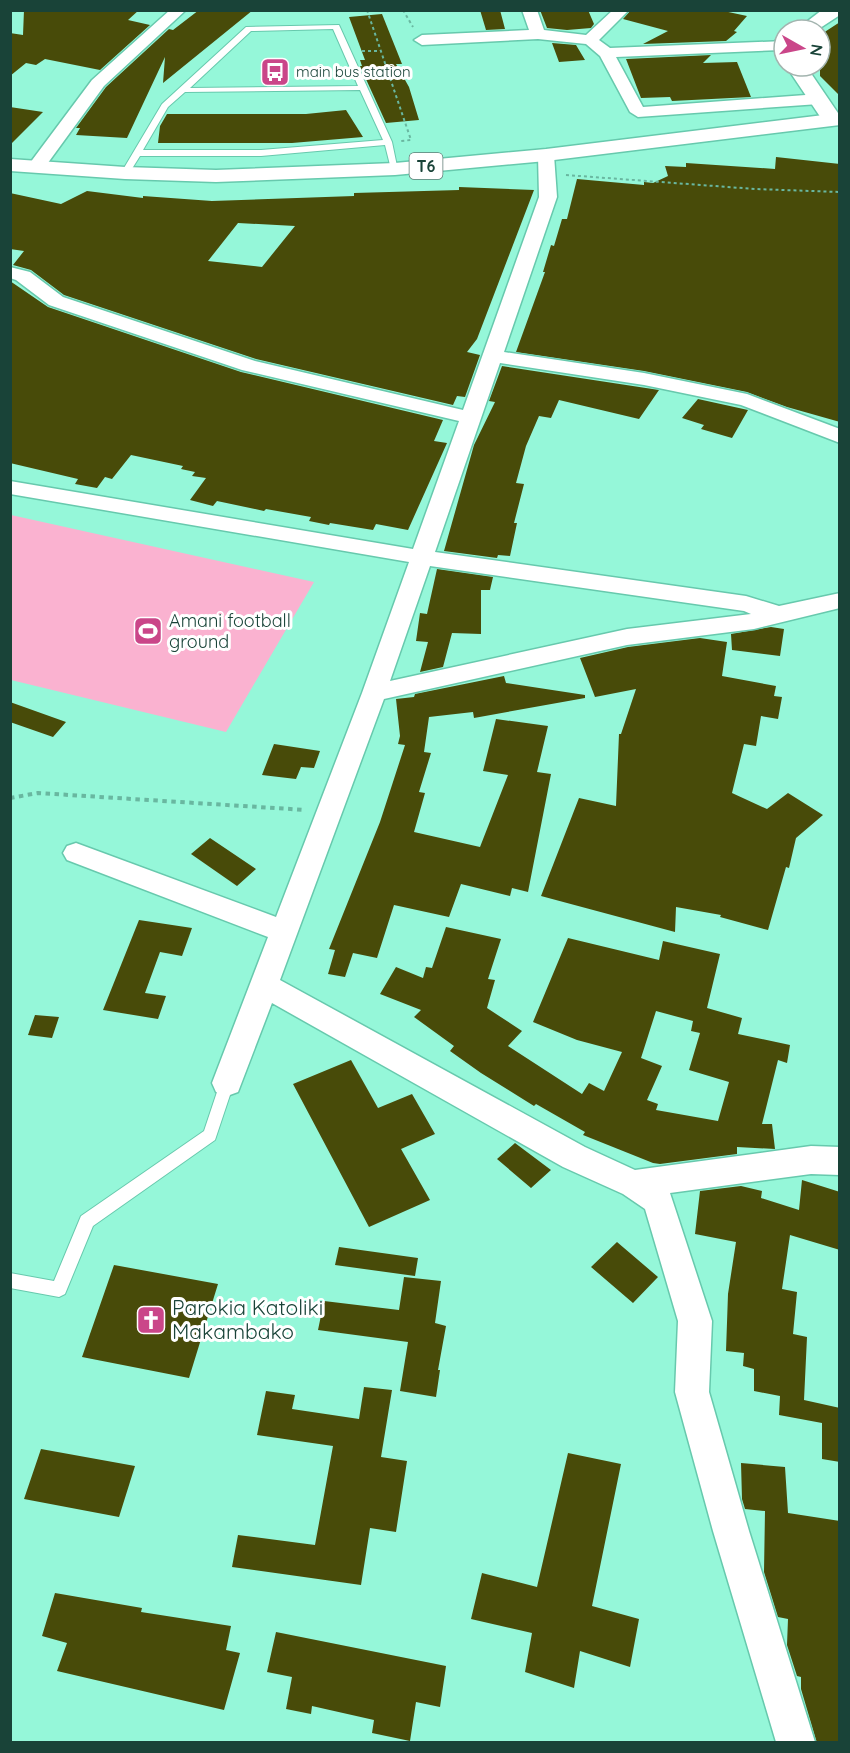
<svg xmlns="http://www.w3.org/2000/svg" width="850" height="1753" font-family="Quicksand,sans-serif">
	<rect width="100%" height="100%" fill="#95f7d9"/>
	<path fill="#fab2d0" d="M11 515 314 582 226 732 11 680Z"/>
	<path fill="#484b09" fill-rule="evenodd" d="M24 10H139L128 20 150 25 100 70 45 59 36 65 26 63 10 76V33L23 35Z
		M199 10H253L163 83 165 57 127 138 76 135 80 128H76L106 87 169 29 173 30Z
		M480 10H500L505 29 486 30Z
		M540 10H588L594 24 591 28 567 30 547 28Z
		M631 10H719L747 16 734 31 737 32 726 41 643 44 668 31 623 19Z
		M382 14 402 64H396L409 87 419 120 386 123 360 66H362L360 60H365L349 17Z
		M840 22V96L820 76V35Z
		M552 43 576 45 585 60 559 62Z
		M711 55 703 63 737 62 751 97 672 101 670 97 641 98 626 59Z
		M10 107 43 112 10 145Z
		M346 110 363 137 292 143H158L160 126 167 114H306Z
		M776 157 840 164V422L787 407 747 392 644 371 516 352 545 272H543L551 245 554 246 562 219H567L577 179 644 185V182L653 183 668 176 665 166 686 167V163L775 169Z
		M459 187 534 190 477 339 467 352 480 355 465 397 457 396 453 405 256 359 64 295 31 270 13 265 24 251 10 249V193L61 204 87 191 143 198V196L212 201 354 196V193L459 190ZM238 223 295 226 262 267 208 261Z
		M10 281 48 307 241 372 443 420 434 441 447 443 408 530 376 524 373 530 330 523 329 525 309 521 311 517 266 509 264 511 217 501 213 506 190 500 206 478 192 476 195 472 181 469 183 466 131 455 112 479 105 477 97 488 75 484 78 479 10 463Z
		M502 366 659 390 639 419 559 400 551 418 539 416 526 446 516 483 524 484 514 523H517L510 556 498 555 497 558 444 551 474 445 495 402 489 401Z
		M698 399 748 410 732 438 701 429 704 425 682 418Z
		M437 569 493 577 490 590H481V634L452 633 443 667 420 672 428 642 416 641 420 613 427 614Z
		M771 627 784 629 780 656 732 650 731 634Z
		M700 638 727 642 722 676 776 686 774 696 782 697 778 719 761 716 756 746 744 744 732 793 767 809 788 793 823 815 796 838 789 868 786 867 768 930 720 917 721 915 676 907 675 932 541 896 579 798 616 806 619 734H621L636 689 595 697 580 658 628 647Z
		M504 676 506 683 585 695V698L474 718 473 712 429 717 424 752 431 753 419 792 425 793 414 832 480 847 508 775 483 771 496 719 548 726 537 772 551 774 528 892 512 888 510 896 461 884 449 917 394 905 377 958 353 953 345 977 328 974 335 950 329 949 380 822 405 745 398 744 400 736 396 699 414 697 415 694Z
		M10 702 66 722 53 737 10 722Z
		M274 744 320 751 314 768 301 767 296 779 262 775Z
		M210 838 256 869 237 886 191 854Z
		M139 920 192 928 182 956 160 952 145 993 166 996 158 1019 103 1010Z
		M446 927 501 939 488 979 495 980 487 1008 522 1031 508 1046 582 1094 589 1083 604 1091 622 1052 577 1040 533 1022 568 938 659 960 663 941 720 954 707 1008 742 1018 738 1034 790 1045 787 1063 778 1060 762 1124H772L775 1149 737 1147V1154L660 1164 653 1163 583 1135 585 1132 536 1104 534 1106 481 1073 450 1051 454 1046 414 1017 421 1010 380 994 396 967 423 978 426 967 432 968ZM656 1011 693 1021 691 1031 700 1033 689 1070 729 1082 718 1121 656 1110 658 1104 647 1100 662 1066 641 1058Z
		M35 1015 59 1017 52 1038 28 1035Z
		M351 1060 378 1108 412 1094 435 1134 401 1149 430 1200 369 1227 293 1084Z
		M515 1143 551 1170 531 1188 497 1159Z
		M802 1180 840 1192V1250L790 1235 782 1289 797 1292 793 1334 807 1337 804 1400 840 1408V1462L822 1459V1423L779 1415 780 1396 754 1391V1369L743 1366 744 1353 726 1351 728 1294 736 1242 695 1234 700 1191 741 1186 762 1191 761 1198 799 1210Z
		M617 1242 658 1277 633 1303 591 1267Z
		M339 1247 418 1258 415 1276 335 1265Z
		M114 1265 218 1284 189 1378 82 1357Z
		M404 1277 441 1281 435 1323 446 1326 438 1370H440L436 1397 400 1391 408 1342 318 1330 324 1301 399 1310Z
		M364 1387 392 1390 381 1457 407 1461 396 1532 370 1528 361 1585 232 1567 238 1535 315 1545 333 1446 257 1435 266 1391 295 1395 292 1409 359 1419Z
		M41 1449 135 1466 119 1517 24 1499Z
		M568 1453 621 1464 592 1606 639 1619 630 1667 580 1651 574 1688 525 1672 532 1633 471 1619 482 1573 537 1587Z
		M741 1463 785 1467 788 1513 840 1521V1743H817L801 1689V1677L797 1676 787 1645 788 1619 778 1617 764 1572 765 1511 745 1509 742 1499Z
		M55 1593 142 1608 141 1612 231 1626 226 1650 240 1653 224 1710 57 1671 67 1643 42 1636Z
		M276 1632 446 1666 440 1707 416 1702 410 1741 372 1733 374 1720 312 1706 311 1714 286 1709 292 1677 267 1672Z"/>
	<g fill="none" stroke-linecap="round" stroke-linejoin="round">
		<g stroke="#67c9ad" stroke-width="2">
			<path id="service" d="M339 25 392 142 398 171 391 169 385 145 261 156H140L128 175 121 173 162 104 246 27ZM333 29 358 86 190 88 251 31ZM360 90 383 140 261 150H143L168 107 185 92Z
				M227 1077 232 1079 234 1083 215 1140 93 1226 65 1294 59 1297 10 1288V1273L54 1281 81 1216 204 1131 220 1083 222 1079Z"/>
		</g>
		<g stroke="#67c9ad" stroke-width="3">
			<path id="minor" d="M170 10H186L104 86 42 171H30L27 167 92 80Z
				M522 10H537L544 30 586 35 613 10H629L599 40 610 48 784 41V49L781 50 616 57 643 107 819 94 827 99 819 104 638 117 630 112 600 56 586 44 538 39 422 45 414 40 422 35 529 30Z
				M546 150 554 155 557 197 504 352 644 373 747 394 840 429V443L741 405 644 385 500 363 435 552 746 596 779 606 840 593V608L754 629 627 645 384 699 280 980 585 1147 635 1170 811 1146 840 1147V1175L811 1174 670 1193 712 1321 709 1392 749 1531 815 1742H776L713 1531 675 1392 678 1321 645 1209 623 1194 563 1167 272 1003 238 1092 227 1096 216 1092 212 1083 268 937 67 860 63 853 67 846 76 843 276 917 362 693 409 562 10 494V481L413 549 459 421 242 370 49 305 16 280 10 278V267L30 272 63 297 255 361 463 410 539 197 538 155ZM430 566 744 611 751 614 627 629 390 681Z"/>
		</g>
		<g stroke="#67c9ad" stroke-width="3">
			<path id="tertiary" d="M822 10H840V15L817 30H796Z
				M784 37V55L777 53 772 45 777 39Z
				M786 66H806L840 116 839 124H825Z"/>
		</g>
		<g stroke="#67c9ad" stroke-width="3">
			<path id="trunk" d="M840 113V125L546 161 395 175 216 182 125 179 10 171V159L125 167 216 170 395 163 546 149Z"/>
		</g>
		<path stroke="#69b7a0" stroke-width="2" stroke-dasharray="3 3" stroke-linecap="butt" d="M367 10 411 140 401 141
			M403 10 413 27
			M362 51H381
			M566 175 755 189 840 192"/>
		<path stroke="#69b7a0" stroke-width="4" stroke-dasharray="4.5 4.5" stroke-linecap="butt" d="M10 798 38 793 306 810"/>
		<use href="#service" fill="#fff" fill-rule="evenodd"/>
		<use href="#minor" fill="#fff" fill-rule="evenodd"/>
		<use href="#tertiary" fill="#fff" fill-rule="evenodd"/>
		<use href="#trunk" fill="#fff" fill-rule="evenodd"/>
	</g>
	<defs>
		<g id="bus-square" transform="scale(1.5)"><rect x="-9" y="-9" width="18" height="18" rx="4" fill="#ca4689" stroke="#fff"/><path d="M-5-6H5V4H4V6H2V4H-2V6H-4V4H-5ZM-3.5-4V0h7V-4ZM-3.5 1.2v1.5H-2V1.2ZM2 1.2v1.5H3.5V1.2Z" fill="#fff"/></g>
		<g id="stadium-square" transform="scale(1.5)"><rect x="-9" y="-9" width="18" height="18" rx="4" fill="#ca4689" stroke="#fff"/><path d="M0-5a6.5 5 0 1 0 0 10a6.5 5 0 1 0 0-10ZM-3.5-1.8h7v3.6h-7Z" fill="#fff"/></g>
		<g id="church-square" transform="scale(1.5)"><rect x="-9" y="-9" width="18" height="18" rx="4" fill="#ca4689" stroke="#fff"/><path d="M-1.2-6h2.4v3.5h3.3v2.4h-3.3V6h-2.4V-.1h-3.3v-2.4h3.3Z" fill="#fff"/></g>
	</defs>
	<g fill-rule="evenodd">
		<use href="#bus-square" x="275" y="72"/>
		<use href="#stadium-square" x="148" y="631"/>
		<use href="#church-square" x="151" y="1320"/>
	</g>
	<g text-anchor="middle" stroke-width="6" stroke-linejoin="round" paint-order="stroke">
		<g font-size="15" fill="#194338" stroke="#fff" text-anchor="start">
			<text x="296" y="77">main bus station</text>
		</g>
		<rect fill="#fff" stroke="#5e7b74" stroke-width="1.5" x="409.5" y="153" width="33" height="26" rx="4.5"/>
		<g font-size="16" font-weight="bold" fill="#194338">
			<text x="426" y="172">T6</text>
		</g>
		<g font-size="18" fill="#194338" stroke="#fff" text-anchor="start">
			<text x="169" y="627">Amani football<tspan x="169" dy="21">ground</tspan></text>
		</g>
		<g font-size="21" fill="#194338" stroke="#fff" text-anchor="start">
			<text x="172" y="1315">Parokia Katoliki<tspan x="172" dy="24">Makambako</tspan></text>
		</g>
	</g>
	<rect width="850" height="1753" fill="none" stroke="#194338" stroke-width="24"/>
	<g transform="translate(802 48) rotate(99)"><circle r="28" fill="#ffffff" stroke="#a3b4af" stroke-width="1.5"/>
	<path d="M0-4.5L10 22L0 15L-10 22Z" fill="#ca4689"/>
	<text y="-9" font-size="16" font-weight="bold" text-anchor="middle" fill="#194338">N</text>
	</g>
</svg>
